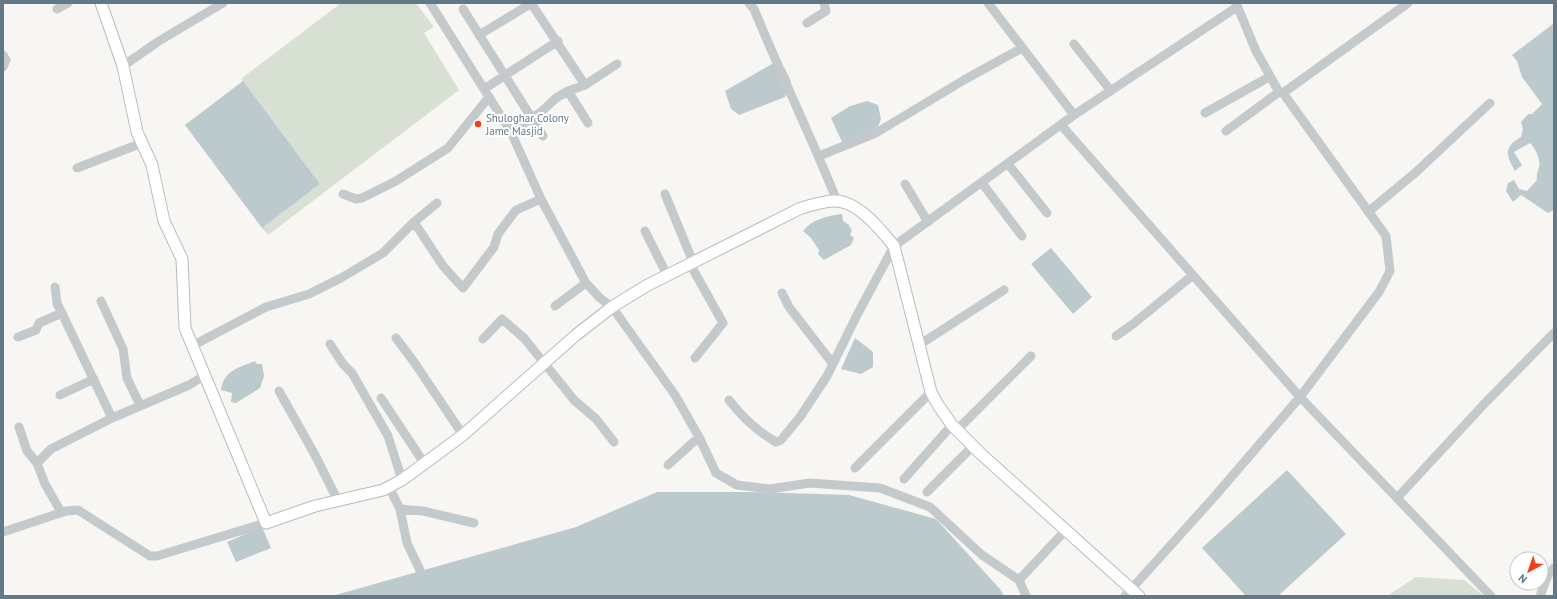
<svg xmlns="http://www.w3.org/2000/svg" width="1557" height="599" font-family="'PT Sans',sans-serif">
	<rect width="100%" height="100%" fill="#f7f6f3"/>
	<path fill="#d8dfd3" d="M341 3H416L434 27 424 33 459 90 268 235 262 228 320 184 241 79Z
		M1416 577 1464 580 1484 596H1387Z"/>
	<path fill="#bccacd" d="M1553 24 1554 210 1548 213 1521 195 1513 202 1506 191 1508 183 1514 180 1519 189 1527 191 1537 180C1536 175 1538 172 1539 167 1541 159 1535 148 1530 143L1514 152 1522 165 1515 171C1506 155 1503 147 1521 137L1523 129 1521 122 1528 114H1532L1542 104 1522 77 1517 61 1512 55Z
		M772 64 784 67 791 81 785 97 739 115 731 109 725 91Z
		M243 81 320 184 262 228 185 125Z
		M867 101 878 105 881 119 878 127 843 144 831 118 850 106Z
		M842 214 843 221 849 225 852 231 850 235 854 238 851 245 824 260 818 254 819 250 811 238 803 231C812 219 828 216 842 214Z
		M1051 248 1092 297 1073 314 1031 264Z
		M855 338 873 352V367L861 374 841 369Z
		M255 361 257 364H262L264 376 260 388 236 403 231 402 232 393 221 390C224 370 238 368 255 361Z
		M1287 470 1346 534 1278 596H1246L1202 548Z
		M657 492H750L849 495 936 519 1000 589 1004 596H332L576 527Z
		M262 527 271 548 236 562 227 542Z"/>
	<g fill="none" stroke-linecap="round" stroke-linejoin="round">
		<g stroke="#b7bcbf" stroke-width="13">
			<path id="major" d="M101 3 123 66 137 132 152 165 164 221 182 259 185 328 266 523 315 506 383 490 402 480 463 435 576 335 612 307 646 286 801 208C812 205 824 201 835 201 858 201 881 230 894 246L931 392 938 405 952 425 981 454 1139 596"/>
		</g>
		<path stroke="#c4c9cc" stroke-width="9" d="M430 3 511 132 541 199 586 283 600 298 612 307 675 395 699 437 716 473 737 485 770 489 810 483 880 488 930 507 982 555 1019 580 1026 596
			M531 3 585 85
			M749 3 754 9C780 73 811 136 837 201
			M988 3 1074 115
			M57 9 68 3
			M463 9 543 136
			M807 23 826 11 824 3
			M479 35 532 3
			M1074 44 1111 91
			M3 55 6 60 3 67
			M123 66 159 41 223 3
			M484 89 558 41
			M568 91 588 123
			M1283 93 1408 3
			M1205 113 1269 77
			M1062 126 1300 397 1491 596
			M1226 131 1279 92
			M511 132 541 112 556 98 568 91 585 85 617 64
			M819 156 876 133 964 80 1022 48
			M1008 164 1047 213
			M77 168 142 143
			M982 183 1022 236
			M905 184 928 222
			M343 194 356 199 362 198 396 181 448 148 489 97
			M665 194 693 262
			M1368 212 1415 173 1490 103
			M414 222 443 266 463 288 494 247 498 234 516 210 541 199
			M645 231 667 275
			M690 264 723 323 695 358
			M55 287 57 303 112 418 189 385 204 376
			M782 293 789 307 833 364
			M101 301 123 349 127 378 140 405
			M555 306 586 283
			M1116 336 1133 324 1193 275
			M18 337 36 330 39 323 62 313
			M396 338 414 362 463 435
			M483 339 502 319 524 338 574 400 596 419 614 442
			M330 344 343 364 352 373 388 436 402 480
			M919 345 1004 290
			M192 346 266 307 309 294 341 278 383 253 414 222 437 203
			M279 391 315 455 338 501
			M60 395 94 379
			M381 398 424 463
			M729 400C742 417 757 431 776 442L781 440 800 417 827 376 857 315 894 246 1074 115 1237 7
			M19 427 27 451 37 463 45 484 61 512
			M957 430 1031 356
			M37 463 51 449 112 418
			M668 465 699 437
			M855 468 931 392
			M904 479 952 425
			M389 487 400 509 407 543 420 570
			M927 492 973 446
			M1397 498 1486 402 1554 333
			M400 509 423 511 474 523
			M3 532 66 511 78 510 150 556H157L266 523
			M1019 580 1065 531
			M1125 596 1215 496 1300 397 1379 292 1390 271 1386 236 1283 93 1279 92 1256 51 1236 3
			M1540 596 1548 575 1554 568"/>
		<use href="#major" stroke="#fff" stroke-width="11"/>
	</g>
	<circle fill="#f23d17" stroke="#fff" stroke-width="1.5" cx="478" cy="124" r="4"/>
	<g text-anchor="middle" stroke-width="4" stroke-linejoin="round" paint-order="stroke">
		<g font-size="11" fill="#637987" stroke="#fff" text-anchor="start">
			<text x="486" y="122">Shuloghar Colony<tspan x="486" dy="13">Jame Masjid</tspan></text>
		</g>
	</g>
	<rect width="1557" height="599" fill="none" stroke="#637987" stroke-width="8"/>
	<g transform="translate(1529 571) rotate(220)"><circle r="19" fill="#ffffff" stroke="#c1c9cf"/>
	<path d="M0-3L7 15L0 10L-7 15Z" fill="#f23d17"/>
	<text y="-6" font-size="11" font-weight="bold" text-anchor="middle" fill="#637987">N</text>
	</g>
</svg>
